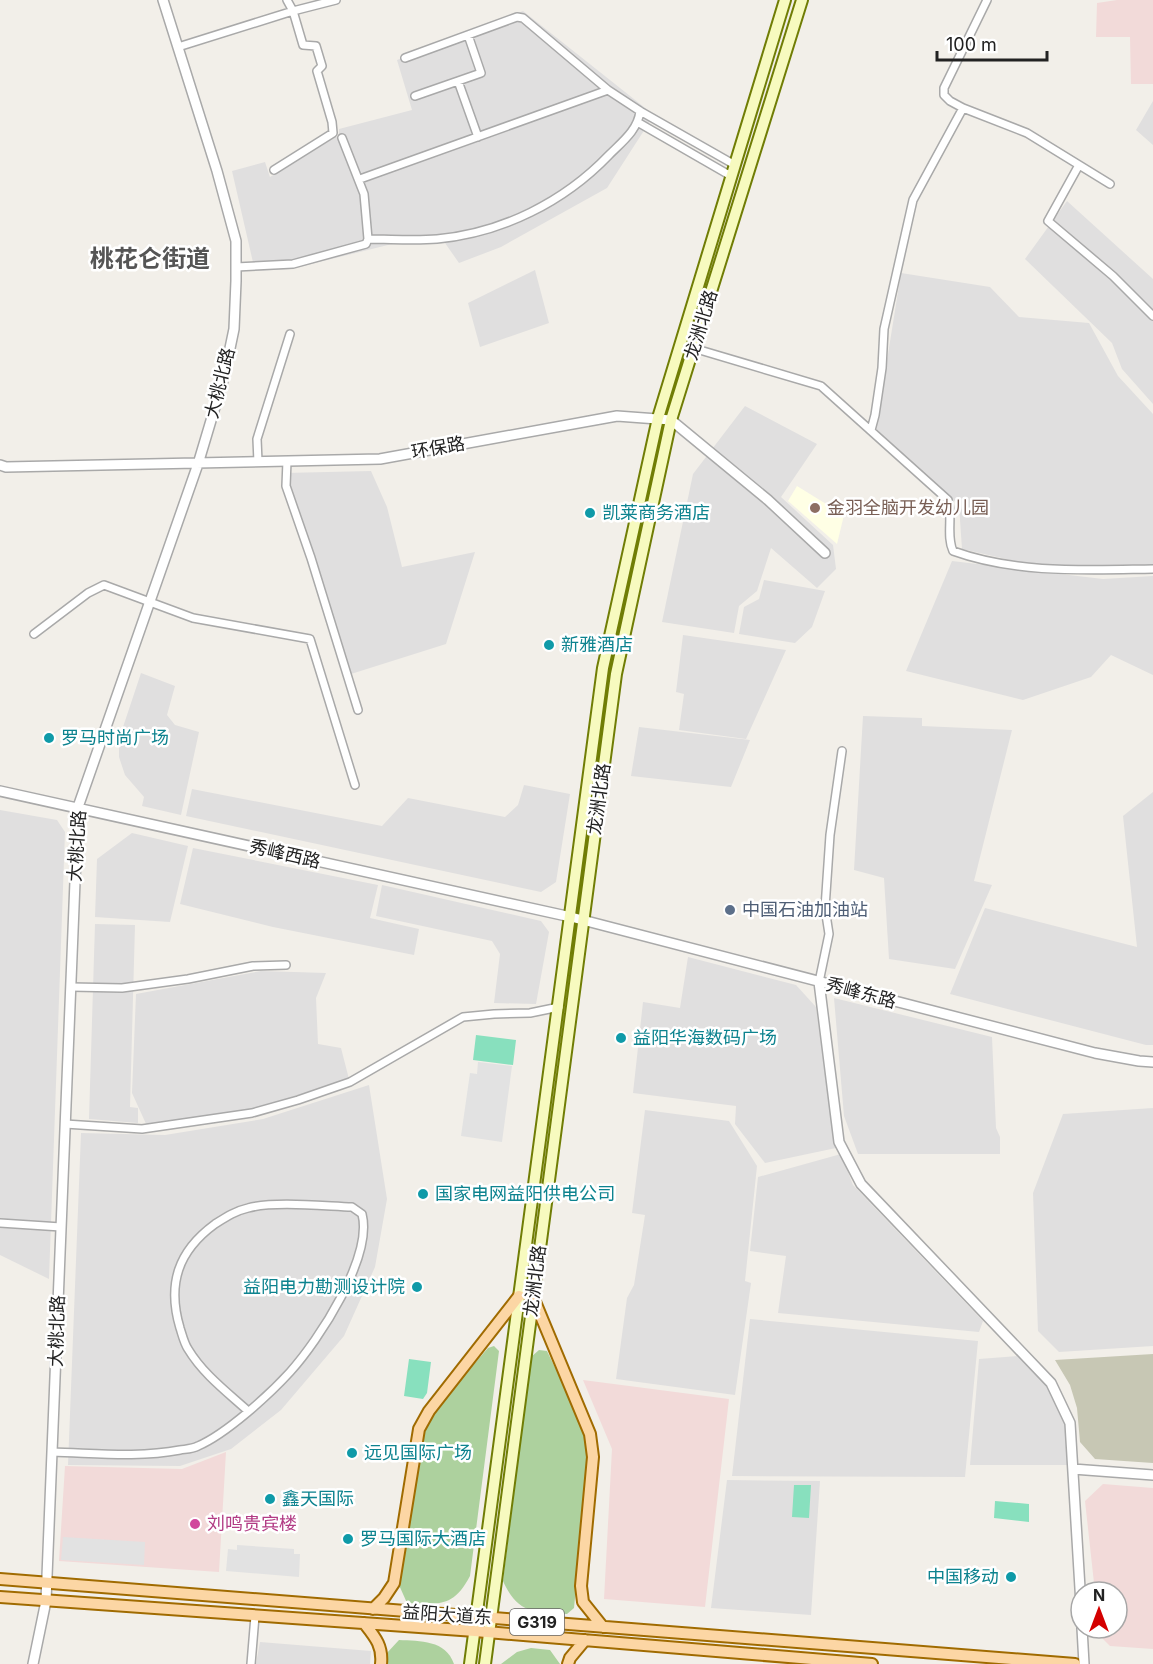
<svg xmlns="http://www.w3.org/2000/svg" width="1153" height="1664" font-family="Inter,'Noto Sans SC',sans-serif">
	<rect width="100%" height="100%" fill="#f2efe9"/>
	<path fill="#e0dfdf" d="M523 11 654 115 607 188 501 247 459 263 445 243 392 244 291 269 255 271 232 171 265 162 270 177 339 135V129L412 110 397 60Z
		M1153 101V145L1136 130Z
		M1067 201 1153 279V404L1122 369 1112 343 1025 259Z
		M535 270 549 323 480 347 468 303Z
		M901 273 990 287 1019 317 1089 323 1118 376 1153 414V565L1037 566 962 549 959 505 876 429Z
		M745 406 817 444 781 497 833 545 836 569 817 588 771 548 757 591 739 606 734 633 662 622 693 474Z
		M371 471 387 507 402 567 475 552 446 644 351 674 284 473Z
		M952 561 1103 579 1153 576V675L1111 655 1091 677 1023 700 906 671Z
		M764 580 825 591 812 627 795 643 739 634 744 607 759 599Z
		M683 635 786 650 746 739 679 730 684 694 676 692Z
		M141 673 175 686 167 715 175 725 199 732 181 815 142 806 144 797 125 775 119 757V742L123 727Z
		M863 716 922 718V726L1012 730 974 881 992 885 955 969 889 959 884 878 854 870Z
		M639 727 750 740 731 787 631 776Z
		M524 785 570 794 556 882 541 892 186 816 192 789 382 826 408 798 505 817 518 805Z
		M1153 792V1045H1146L950 994 985 908 1137 947 1123 816Z
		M0 810 57 820 65 832 49 1279 0 1255Z
		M132 833 188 846 170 922 95 917 97 859Z
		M193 848 378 885 370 918 419 929 414 955 273 927 180 904Z
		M382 885 541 921 549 932 536 1004 494 1003 500 954 492 941 376 916Z
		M95 924 135 925 130 1107 138 1108V1123L89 1119Z
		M688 957 796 985 816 1007 836 1148 765 1163 735 1124 736 1106 633 1093 643 1002 680 1008Z
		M261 971 326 973 316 998 318 1044 341 1048 349 1079 251 1110 147 1126 132 1093 136 994Z
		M834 998 992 1037 996 1128 1000 1137V1154H858L844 1116Z
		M369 1085 387 1199 375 1267 344 1336 281 1410 231 1449 180 1466 68 1465 81 1133 165 1135 263 1119Z
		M1153 1108V1346L1059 1352 1038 1331 1033 1193 1063 1114Z
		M645 1110 729 1121 757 1166 745 1281 751 1283 735 1395 616 1379 627 1298 634 1285 645 1215 632 1213Z
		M841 1154 853 1185 983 1321 979 1332 778 1313 786 1256 750 1251 758 1177Z
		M750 1319 978 1341 965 1477 732 1476Z
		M1018 1356 1041 1378 1056 1399 1065 1423 1068 1465H970L979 1359Z
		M727 1480 820 1481 811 1615 711 1608Z
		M260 1642 371 1651 370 1664H256Z"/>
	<path fill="#f2dad9" d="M1117 0H1153V84H1131L1130 37H1096L1097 3Z
		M583 1380 729 1399 705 1607 604 1599 612 1449Z
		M226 1452 219 1572 59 1561 65 1466 182 1469Z
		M1103 1484 1153 1488V1649L1110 1646 1099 1635 1098 1628H1117V1592H1095L1085 1501Z"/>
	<path fill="#ffffe5" d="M797 486 844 515 837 544 788 501Z"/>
	<path fill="#c7c7b4" d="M1153 1354V1463L1095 1459 1080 1442 1077 1408 1070 1385 1055 1360Z"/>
	<path fill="#add19e" d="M494 1346 499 1351 470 1576C453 1608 439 1604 407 1603L399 1585 423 1429 435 1410 488 1348Z
		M539 1350 547 1351 588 1436 589 1455 574 1608 567 1614C534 1612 518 1614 503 1581L531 1357Z
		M399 1640C420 1641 446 1640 454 1664H385L386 1654Z
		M531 1648 550 1650 560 1664H501L517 1652Z"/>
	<path fill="#88e0be" d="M476 1035 516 1040 513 1065 473 1060Z
		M409 1359 431 1362 427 1393 423 1399 404 1396Z
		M794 1485H811L809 1518 792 1517Z
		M995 1501 1029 1504V1522L994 1518Z"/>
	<path fill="#e2e2e2" d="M478 1062 512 1066 502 1142 461 1136 470 1073 477 1074Z
		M63 1537 145 1542 144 1565 61 1560Z
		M237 1545 294 1549V1554H300L299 1577 226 1571 228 1549 237 1550Z"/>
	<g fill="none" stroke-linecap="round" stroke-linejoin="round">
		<g stroke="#a9a9a9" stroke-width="10">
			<path id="minor" d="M178 47 293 11 336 0
				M405 58 517 17 523 18 608 90 640 111 735 165
				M458 81 478 137
				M415 96 481 73 468 35
				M963 108 1027 133 1110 184
				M639 123 731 176
				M1079 165 1048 221 1113 276 1153 316
				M274 170 333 133 332 122 317 71 322 66 316 46 303 45 293 11 287 0
				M360 179 608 90
				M368 239C391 239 414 241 437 239 502 233 564 202 609 155 622 142 638 130 640 111
				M236 267 293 264 366 244 368 239 364 194 342 138
				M693 348 821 386 948 500C953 517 946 536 953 551 1017 574 1086 570 1153 569
				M871 430 875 415 882 368 884 329 913 200 963 108 950 101 944 95V88L987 0
				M287 461 286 486 311 558 358 710
				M258 462 257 439 290 334
				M34 634 88 593 104 585 193 618 310 639 355 785
				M819 982 829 934 825 908 830 835 842 751
				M71 987 122 988 188 979 253 966 286 965
				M65 1124 142 1129 252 1113 298 1100 350 1082 463 1017 494 1014 530 1013 559 1007
				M0 1223 61 1227
				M52 1452C95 1453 138 1458 180 1450 186 1449 192 1449 198 1446 226 1434 269 1395 290 1372 319 1340 373 1257 362 1214L352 1207C323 1206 274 1201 248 1208 235 1211 226 1217 215 1224 178 1251 167 1284 180 1328 182 1334 184 1343 188 1349 203 1374 227 1392 248 1411
				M251 1664 255 1616"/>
		</g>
		<g stroke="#a9a9a9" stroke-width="12">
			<path id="tertiary" d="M0 465 6 467 380 459 617 416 671 420 768 500 825 553
				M0 791 571 917 1095 1053 1139 1061 1153 1062
				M819 982 839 1142 861 1184 1051 1383 1070 1423 1081 1605
				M1073 1469 1153 1475
				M1082 1628 1084 1664
				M33 1664 46 1601 78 807 198 464 224 377 234 329 236 281V241L217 171 163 0"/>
		</g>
		<g stroke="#707d05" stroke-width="14">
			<path id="secondary" d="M470 1664 603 668 658 418 785 0
				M485 1664 616 674 671 420 802 0"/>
		</g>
		<g stroke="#a06b00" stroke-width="14">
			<path id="primary" d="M533 1297 590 1434 593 1457 581 1586 583 1602 603 1627
				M0 1579 1075 1664
				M0 1597 475 1631 872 1664
				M373 1609 384 1598 394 1583 419 1429 429 1411 519 1296
				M364 1623C375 1637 383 1646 381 1664
				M568 1664 570 1658 585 1640"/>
		</g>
		<use href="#minor" stroke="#fff" stroke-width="7"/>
		<use href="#tertiary" stroke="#fff" stroke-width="9"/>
		<use href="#secondary" stroke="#f7fabf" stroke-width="10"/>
		<use href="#primary" stroke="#fcd6a4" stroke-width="10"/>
	</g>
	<circle fill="#8d6e63" stroke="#fff" stroke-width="2" cx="815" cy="508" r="6"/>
	<g fill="#0f9aa8" stroke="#fff" stroke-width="2">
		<circle cx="590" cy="513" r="6"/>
		<circle cx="549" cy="645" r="6"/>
		<circle cx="49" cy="738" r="6"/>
		<circle cx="621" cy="1038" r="6"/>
		<circle cx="423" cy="1194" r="6"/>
		<circle cx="417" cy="1287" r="6"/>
		<circle cx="352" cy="1453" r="6"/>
		<circle cx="270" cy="1499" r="6"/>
		<circle cx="348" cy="1539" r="6"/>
		<circle cx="1011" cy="1577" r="6"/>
	</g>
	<circle fill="#5c6f8a" stroke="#fff" stroke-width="2" cx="730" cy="910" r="6"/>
	<circle fill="#d1479c" stroke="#fff" stroke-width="2" cx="195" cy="1524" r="6"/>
	<g text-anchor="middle" stroke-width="5" stroke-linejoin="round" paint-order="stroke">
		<rect fill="#fff" stroke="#646464" stroke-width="1.5" x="510" y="1609" width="54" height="26" rx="4.5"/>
		<g font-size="16" font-weight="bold" fill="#222">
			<text x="537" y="1628">G319</text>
		</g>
		<g font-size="18" fill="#222" stroke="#fff">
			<text transform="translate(701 325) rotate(-73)" y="6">龙洲北路</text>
			<text transform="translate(220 383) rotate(-76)" y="6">大桃北路</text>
			<text transform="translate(438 448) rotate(-10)" y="6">环保路</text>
			<text transform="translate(599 799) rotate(-82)" y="6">龙洲北路</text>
			<text transform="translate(77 846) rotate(-86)" y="6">大桃北路</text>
			<text transform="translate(285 854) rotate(13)" y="6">秀峰西路</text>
			<text transform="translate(861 993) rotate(15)" y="6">秀峰东路</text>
			<text transform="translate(535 1281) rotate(-83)" y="6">龙洲北路</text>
			<text transform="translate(57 1331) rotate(-88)" y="6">大桃北路</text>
			<text transform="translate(447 1615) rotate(4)" y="6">益阳大道东</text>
		</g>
		<g font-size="18" fill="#785e54" stroke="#fff" text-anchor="start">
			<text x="827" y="514">金羽全脑开发幼儿园</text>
		</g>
		<g font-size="18" fill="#0d838f" stroke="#fff" text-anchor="start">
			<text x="602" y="519">凯莱商务酒店</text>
			<text x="561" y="651">新雅酒店</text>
			<text x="61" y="744">罗马时尚广场</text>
			<text x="633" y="1044">益阳华海数码广场</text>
			<text x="435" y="1200">国家电网益阳供电公司</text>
			<text x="405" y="1293" text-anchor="end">益阳电力勘测设计院</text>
			<text x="364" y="1459">远见国际广场</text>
			<text x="282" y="1505">鑫天国际</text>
			<text x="360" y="1545">罗马国际大酒店</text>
			<text x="999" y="1583" text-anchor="end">中国移动</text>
		</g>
		<g font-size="18" fill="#4e5e75" stroke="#fff" text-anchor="start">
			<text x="742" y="916">中国石油加油站</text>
		</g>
		<g font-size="18" fill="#b23c85" stroke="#fff" text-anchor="start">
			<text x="207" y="1530">刘鸣贵宾楼</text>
		</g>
		<g font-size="24" font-weight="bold" fill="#555" stroke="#fff">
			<text x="150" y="267">桃花仑街道</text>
		</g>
	</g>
	<g transform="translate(1099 1610)"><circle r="28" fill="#ffffff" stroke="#a7a7a7" stroke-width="1.5"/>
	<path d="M0-4.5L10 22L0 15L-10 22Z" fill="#d40000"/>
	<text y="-9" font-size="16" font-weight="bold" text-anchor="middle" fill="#222222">N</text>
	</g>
	<path d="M937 51v9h110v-9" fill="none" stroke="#222222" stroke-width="3"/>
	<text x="946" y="51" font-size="18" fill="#222222" stroke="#ffffff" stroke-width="4.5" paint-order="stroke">100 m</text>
</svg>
